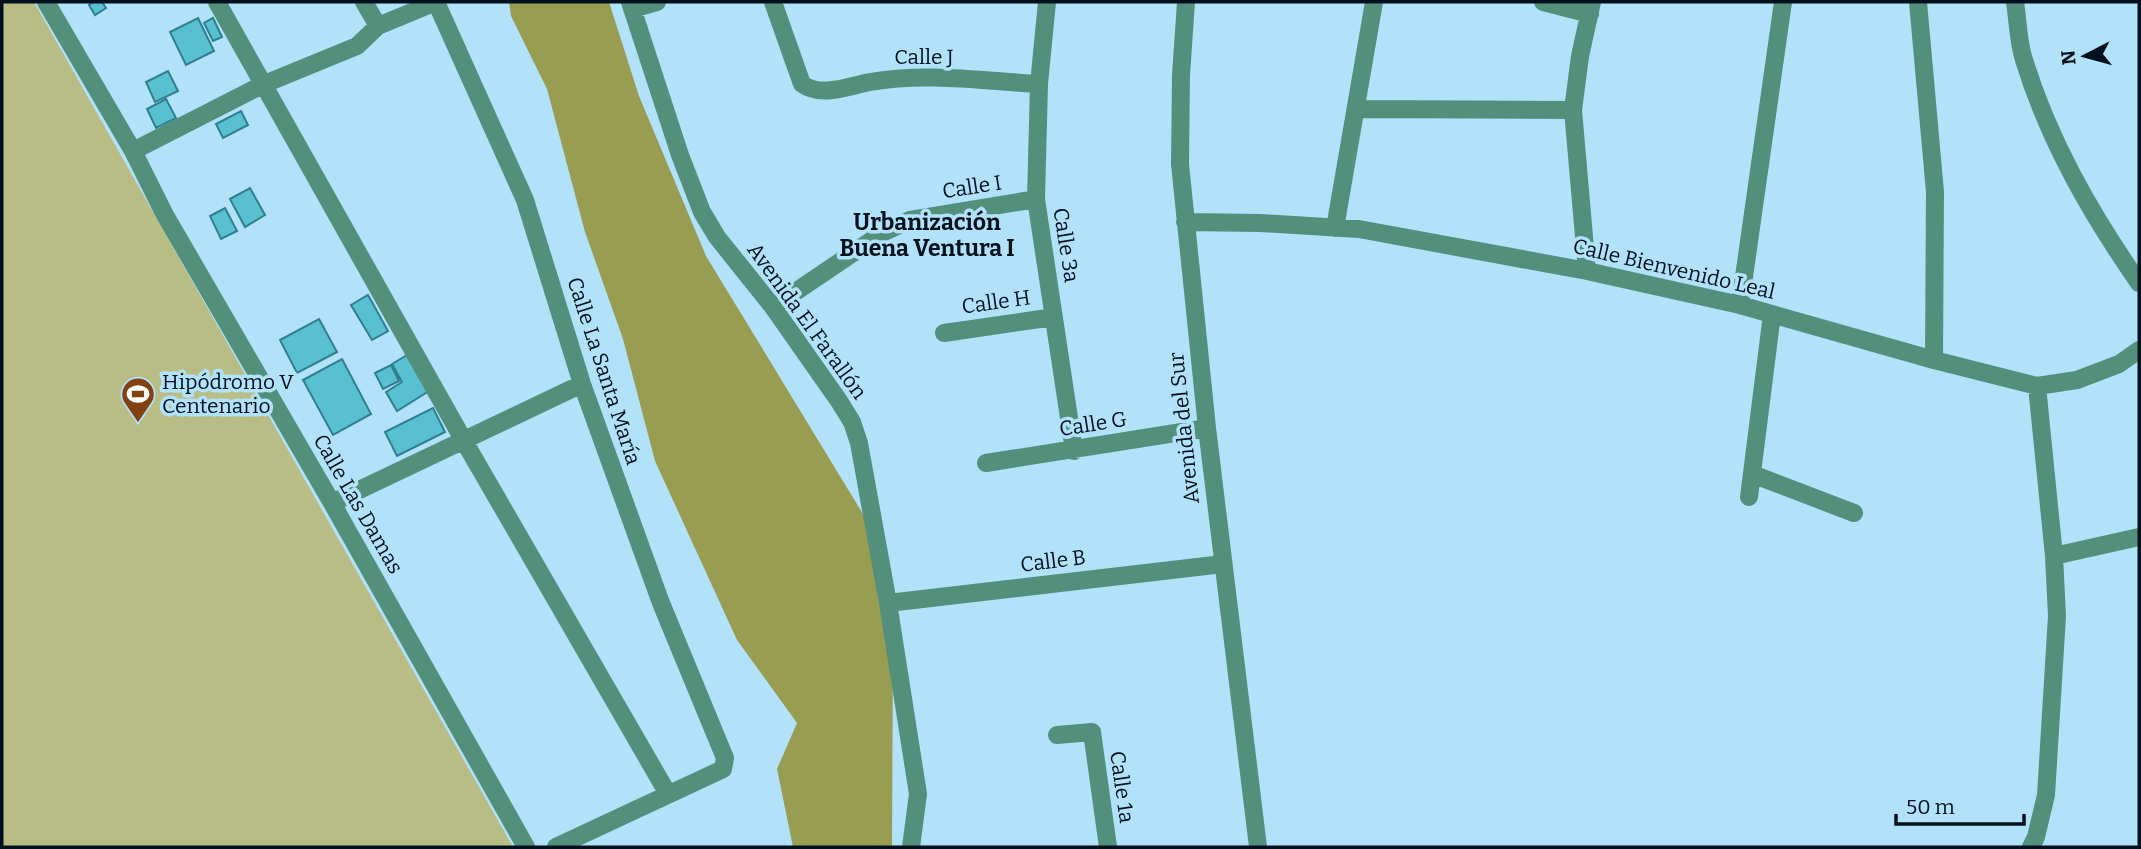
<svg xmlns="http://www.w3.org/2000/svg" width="2141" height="849" font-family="Bitter,serif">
	<rect width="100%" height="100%" fill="#b2e1fa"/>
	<path fill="#b8bc85" d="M2 2H34L513 847H2Z"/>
	<path fill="#999d52" d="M509 2H609L639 96 706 256 877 537 893 632 892 847H793L777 769 797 723 737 640 655 461 623 339 585 232 547 89 511 16Z"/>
	<path fill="#59c0d2" stroke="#2f7f8d" stroke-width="2" d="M93 2H102L106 8 95 15 89 5Z
		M198 18 214 51 186 65 170 32Z
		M213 18 222 37 213 41 204 23Z
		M168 71 178 91 155 102 146 82Z
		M166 99 176 118 156 128 147 109Z
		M241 111 248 125 223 138 216 124Z
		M250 188 265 215 245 227 230 199Z
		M225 208 237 231 221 239 210 216Z
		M368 295 388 331 372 340 351 305Z
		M319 319 337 352 297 373 280 340Z
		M407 355 429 391 397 411 386 392 402 382 392 364Z
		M342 359 371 414 333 435 303 380Z
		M391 365 399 381 383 389 375 373Z
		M433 408 445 432 397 456 385 432Z"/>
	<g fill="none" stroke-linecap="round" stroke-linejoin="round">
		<path stroke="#52907c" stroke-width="18" d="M46 2 133 151 165 215 332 503 526 847
			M217 2 464 441 668 794
			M364 2 378 26
			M436 2 525 200 582 384 661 603 725 758 723 769 556 847
			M630 2 680 155 702 212 717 237 773 307 839 401 852 422 859 443 888 603 918 794 911 847
			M773 2 802 84C822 98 848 86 870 82 925 72 984 81 1039 84
			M1047 2 1039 84 1036 199 1074 451
			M1186 2 1181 75 1180 164 1207 428 1258 847
			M1543 2 1590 14
			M1918 2 1935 192 1934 360
			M2015 2C2018 21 2018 42 2024 60 2049 141 2091 214 2139 283
			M632 9 657 2
			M1356 109 1573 110
			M133 151 262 85 357 46 378 26 436 2
			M1185 222 1260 223 1359 229 1587 271 1740 305 1934 360 2037 386 2077 380 2119 364 2139 350
			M1335 228 1374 2
			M1587 271 1573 110 1580 56 1592 2
			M1740 305 1783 2
			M773 307 884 232 910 220 1036 199
			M944 333 1054 317
			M986 463 1207 428
			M1752 474 1854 513
			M1749 497 1772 314
			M332 503 582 384
			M2054 556 2139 537
			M888 603 1223 564
			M1057 735 1092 732 1108 847
			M2031 847 2036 837 2046 795 2057 616 2054 556 2037 386"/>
	</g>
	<defs>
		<g id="stadium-pin" transform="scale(1.75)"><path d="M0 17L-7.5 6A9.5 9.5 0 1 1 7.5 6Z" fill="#834010" stroke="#b2e1fa"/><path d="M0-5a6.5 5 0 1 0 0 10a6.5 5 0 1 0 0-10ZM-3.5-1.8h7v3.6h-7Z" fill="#fff"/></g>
	</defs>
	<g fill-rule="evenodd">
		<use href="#stadium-pin" x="138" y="394"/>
	</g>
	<g text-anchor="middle" stroke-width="7" stroke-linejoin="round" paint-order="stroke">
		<g font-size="21" fill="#00111d" stroke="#b2e1fa">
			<text x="924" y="64">Calle J</text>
			<text transform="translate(972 187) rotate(-9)" y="7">Calle I</text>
			<text transform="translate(1066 245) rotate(81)" y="7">Calle 3a</text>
			<text transform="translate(1674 269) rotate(13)" y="7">Calle Bienvenido Leal</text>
			<text transform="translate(996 302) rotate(-8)" y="7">Calle H</text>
			<text transform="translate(807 321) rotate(54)" y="7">Avenida El Farallón</text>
			<text transform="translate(604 371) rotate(72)" y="7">Calle La Santa María</text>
			<text transform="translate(1093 424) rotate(-9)" y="7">Calle G</text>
			<text transform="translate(1184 428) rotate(-96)" y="7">Avenida del Sur</text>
			<text transform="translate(358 504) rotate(60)" y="7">Calle Las Damas</text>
			<text transform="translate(1053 561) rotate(-7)" y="7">Calle B</text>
			<text transform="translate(1122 787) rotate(82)" y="7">Calle 1a</text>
		</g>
		<g font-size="21" fill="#00111d" stroke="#b2e1fa" text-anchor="start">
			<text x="162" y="389">Hipódromo V<tspan x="162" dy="24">Centenario</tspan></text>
		</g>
		<g font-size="23" font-weight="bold" fill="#00111d" stroke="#b2e1fa">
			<text x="927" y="230">Urbanización<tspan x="927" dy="26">Buena Ventura I</tspan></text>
		</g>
	</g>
	<rect width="2141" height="849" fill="none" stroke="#00111d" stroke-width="7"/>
	<g transform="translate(2085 56) rotate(264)" stroke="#b2e1fa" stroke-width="5" paint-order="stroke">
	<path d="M0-5L12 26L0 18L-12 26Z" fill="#00111d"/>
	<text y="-10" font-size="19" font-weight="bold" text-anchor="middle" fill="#00111d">N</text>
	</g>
	<path d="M1896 814v10h128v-10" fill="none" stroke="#00111d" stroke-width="3.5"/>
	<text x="1906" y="814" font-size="21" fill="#00111d" stroke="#b2e1fa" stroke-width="5" paint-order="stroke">50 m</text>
</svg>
